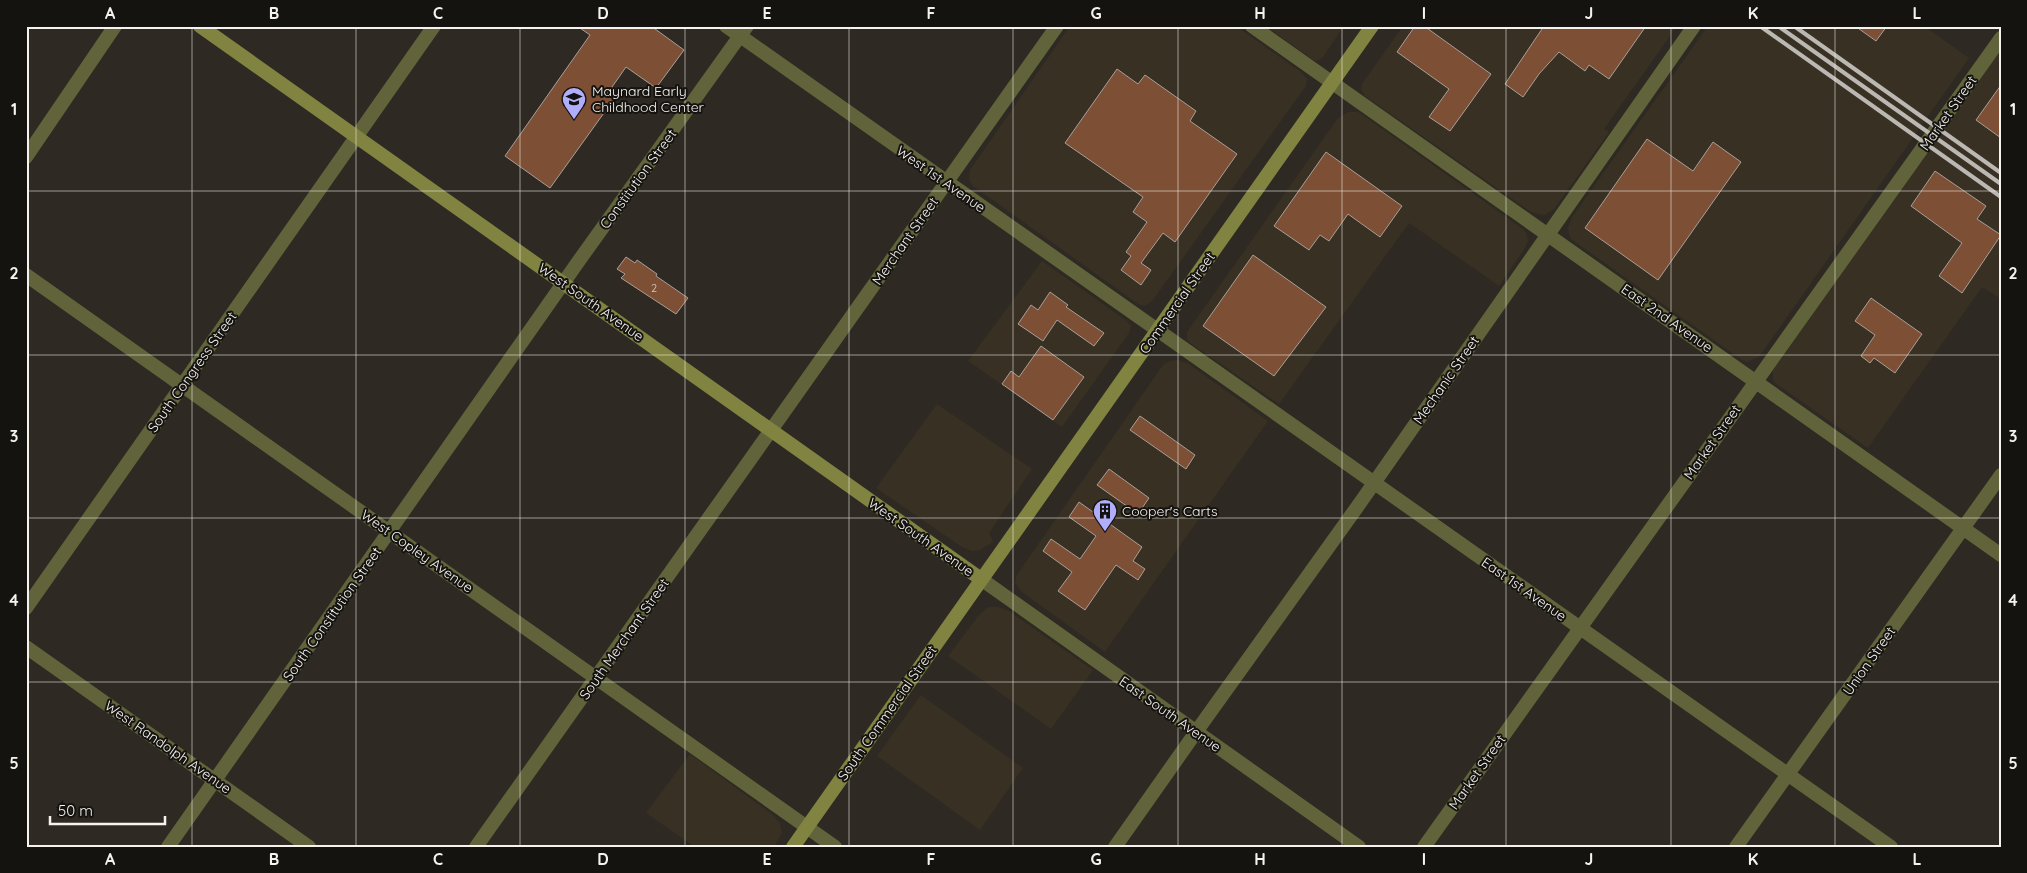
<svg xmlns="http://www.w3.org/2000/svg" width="2027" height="873" font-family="Quicksand,sans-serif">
	<rect width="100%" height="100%" fill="#2e2a23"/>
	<path fill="#373023" d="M1070 26H1236L1301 72 1307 79 1306 86 1153 300 1145 306 1138 304 973 186 969 179 970 170Z
		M1266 26H1344L1323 57 1317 61 1313 60Z
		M1403 26H1677L1604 129 1609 132 1554 209 1546 214 1542 215 1531 212 1365 96 1361 89 1362 84Z
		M1708 26H1924L1969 58 1759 357 1747 362 1742 360 1578 244 1571 239 1569 234 1568 228 1572 217Z
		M2001 50V299L1982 287 1868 448 1775 383 1773 379V370Z
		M1348 112H1358L1363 115 1523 229 1526 233 1528 241 1523 251 1499 286 1409 223 1279 404 1190 343 1187 339V332L1338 118Z
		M1042 261 1127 321 1131 326 1129 333 1062 427 968 361Z
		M1178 360 1189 364 1268 421 1105 652 1022 592 1015 583 1016 576 1163 365 1170 361Z
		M937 404 1032 469 989 533 993 542 980 550 972 551 962 547 876 488Z
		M988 607H998L1009 611 1093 670 1051 729 948 656 979 615Z
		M921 695 1023 768 980 830 877 756Z
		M690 754 773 815 780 823 782 833 774 847H695L646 813Z"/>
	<path fill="#7d4f35" stroke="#a99f9a" d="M577 26H651L684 50 656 88 626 67 612 87 619 92 550 188 505 156 590 35Z
		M1415 26H1424L1491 74 1450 131 1429 117 1449 89 1397 52Z
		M1544 26H1646L1609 79 1589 65 1585 71 1559 52 1539 74 1523 97 1505 84Z
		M1855 26H1887L1876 41Z
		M1117 69 1138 84 1145 75 1196 111 1190 121 1237 154 1175 242 1163 233 1141 263 1151 270 1141 285 1121 270 1131 256 1126 252 1147 222 1133 212 1143 197 1065 143Z
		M2001 85V138L1976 120Z
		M1647 139 1693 171 1713 142 1741 162 1658 280 1585 228Z
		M1326 152 1402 206 1380 237 1348 214 1329 241 1320 235 1309 250 1274 226Z
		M1935 171 1986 206 1977 219 2001 235 1962 293 1939 276 1962 243 1911 206Z
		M1253 255 1326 307 1274 376 1203 326Z
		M626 257 635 263 637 260 657 274 656 276 688 298 676 314 621 278 625 274 617 269Z
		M1050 292 1068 305 1066 307 1104 333 1094 346 1057 320 1043 341 1018 324 1031 305 1038 310Z
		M1871 298 1922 334 1895 373 1874 358 1870 363 1861 356 1875 335 1855 321Z
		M1041 346 1084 377 1053 420 1002 384 1011 371 1019 377Z
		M1140 416 1195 455 1186 469 1130 430Z
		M1109 469 1149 498 1138 514 1097 485Z
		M1079 502 1142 547 1133 561 1145 569 1138 580 1116 565 1085 610 1058 591 1072 572 1043 551 1051 539 1080 559 1096 536 1069 517Z"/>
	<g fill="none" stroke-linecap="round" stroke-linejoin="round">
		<path stroke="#61643b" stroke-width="14" d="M726 26 1891 847
			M1252 26 2001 555
			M26 157 115 26
			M26 275 835 847
			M26 608 434 26
			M26 647 309 847
			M168 847 578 262 747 26
			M476 847 1057 26
			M1115 847 1196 732
			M1424 847 2001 38
			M1736 847 2001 475"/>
		<path stroke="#61643b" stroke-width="14" d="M981 579 1359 847
			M1196 732 1360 503 1694 26"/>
		<path stroke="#808440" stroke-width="14" d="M200 26 981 579
			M793 847 1372 26"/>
		<path stroke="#bbb8b3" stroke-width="4" d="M1760 26 2001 197
			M1778 26 2001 184
			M1794 26 2001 173"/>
	</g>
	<path fill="none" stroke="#f6f3ef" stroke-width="1" stroke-opacity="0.55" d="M192 26V847M356 26V847M520 26V847M685 26V847M849 26V847M1013 26V847M1178 26V847M1342 26V847M1506 26V847M1671 26V847M1835 26V847M26 191H2001M26 355H2001M26 518H2001M26 682H2001"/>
	<defs>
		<g id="school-pin" transform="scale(1.25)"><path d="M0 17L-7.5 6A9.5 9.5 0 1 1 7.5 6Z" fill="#b0aefa" stroke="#151310"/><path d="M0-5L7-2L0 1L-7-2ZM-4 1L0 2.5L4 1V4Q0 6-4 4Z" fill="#111"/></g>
		<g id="building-pin" transform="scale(1.25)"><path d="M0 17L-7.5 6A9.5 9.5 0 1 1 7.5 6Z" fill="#b0aefa" stroke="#151310"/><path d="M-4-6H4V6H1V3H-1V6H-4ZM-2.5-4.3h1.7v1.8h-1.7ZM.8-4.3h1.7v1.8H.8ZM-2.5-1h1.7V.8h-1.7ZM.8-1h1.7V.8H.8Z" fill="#111"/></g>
	</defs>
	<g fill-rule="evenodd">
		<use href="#school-pin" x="574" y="99"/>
		<use href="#building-pin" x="1105" y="511"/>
	</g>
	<g text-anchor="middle" stroke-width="4" stroke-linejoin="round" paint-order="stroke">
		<g font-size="11" fill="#d8cac0">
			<text x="654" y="292">2</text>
		</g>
		<g font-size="14" fill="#f6f3ef" stroke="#151310" text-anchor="start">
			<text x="592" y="96">Maynard Early<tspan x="592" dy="16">Childhood Center</tspan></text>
			<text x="1122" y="516">Cooper's Carts</text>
		</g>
		<g font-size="14" fill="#f6f3ef" stroke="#151310">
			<text transform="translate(1948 113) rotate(-55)" y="5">Market Street</text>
			<text transform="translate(638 179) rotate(-54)" y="5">Constitution Street</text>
			<text transform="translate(941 179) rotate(35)" y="5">West 1st Avenue</text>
			<text transform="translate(905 241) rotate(-55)" y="5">Merchant Street</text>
			<text transform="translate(591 302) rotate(35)" y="5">West South Avenue</text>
			<text transform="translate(1177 303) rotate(-55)" y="5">Commercial Street</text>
			<text transform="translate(1667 318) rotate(35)" y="5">East 2nd Avenue</text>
			<text transform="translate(192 372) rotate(-55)" y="5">South Congress Street</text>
			<text transform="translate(1446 380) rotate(-55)" y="5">Mechanic Street</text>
			<text transform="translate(1712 442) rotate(-55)" y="5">Market Street</text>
			<text transform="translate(921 537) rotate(35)" y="5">West South Avenue</text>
			<text transform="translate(417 551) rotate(35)" y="5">West Copley Avenue</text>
			<text transform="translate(1524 589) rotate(35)" y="5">East 1st Avenue</text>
			<text transform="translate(332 614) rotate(-55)" y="5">South Constitution Street</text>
			<text transform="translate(624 639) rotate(-55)" y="5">South Merchant Street</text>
			<text transform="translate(1869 661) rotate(-55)" y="5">Union Street</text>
			<text transform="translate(887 713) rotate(-55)" y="5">South Commercial Street</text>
			<text transform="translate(1170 714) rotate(35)" y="5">East South Avenue</text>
			<text transform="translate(168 747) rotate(35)" y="5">West Randolph Avenue</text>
			<text transform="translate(1477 772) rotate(-55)" y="5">Market Street</text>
		</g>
	</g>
	<rect width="2027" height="873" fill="none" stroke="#151310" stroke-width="55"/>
	<path d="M50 816v8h115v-8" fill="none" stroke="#f6f3ef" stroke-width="2.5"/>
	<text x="58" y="816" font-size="15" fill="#f6f3ef" stroke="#151310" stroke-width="4" paint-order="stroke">50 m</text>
	<rect x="28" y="28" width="1972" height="818" fill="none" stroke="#f6f3ef" stroke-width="2"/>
	<g font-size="16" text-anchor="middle" font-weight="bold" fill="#f6f3ef">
		<text x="110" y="19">A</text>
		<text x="274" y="19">B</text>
		<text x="438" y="19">C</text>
		<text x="603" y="19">D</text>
		<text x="767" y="19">E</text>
		<text x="931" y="19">F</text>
		<text x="1096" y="19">G</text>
		<text x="1260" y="19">H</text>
		<text x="1424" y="19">I</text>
		<text x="1589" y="19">J</text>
		<text x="1753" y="19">K</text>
		<text x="1917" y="19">L</text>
		<text x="14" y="115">1</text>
		<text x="2013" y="115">1</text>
		<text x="14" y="279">2</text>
		<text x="2013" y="279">2</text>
		<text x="14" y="442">3</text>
		<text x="2013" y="442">3</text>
		<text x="14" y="606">4</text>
		<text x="2013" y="606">4</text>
		<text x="14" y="769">5</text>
		<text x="2013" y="769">5</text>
		<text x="110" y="865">A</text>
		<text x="274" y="865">B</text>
		<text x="438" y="865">C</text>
		<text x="603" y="865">D</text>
		<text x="767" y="865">E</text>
		<text x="931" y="865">F</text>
		<text x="1096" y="865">G</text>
		<text x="1260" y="865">H</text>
		<text x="1424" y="865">I</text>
		<text x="1589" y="865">J</text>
		<text x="1753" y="865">K</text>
		<text x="1917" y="865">L</text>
	</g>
</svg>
